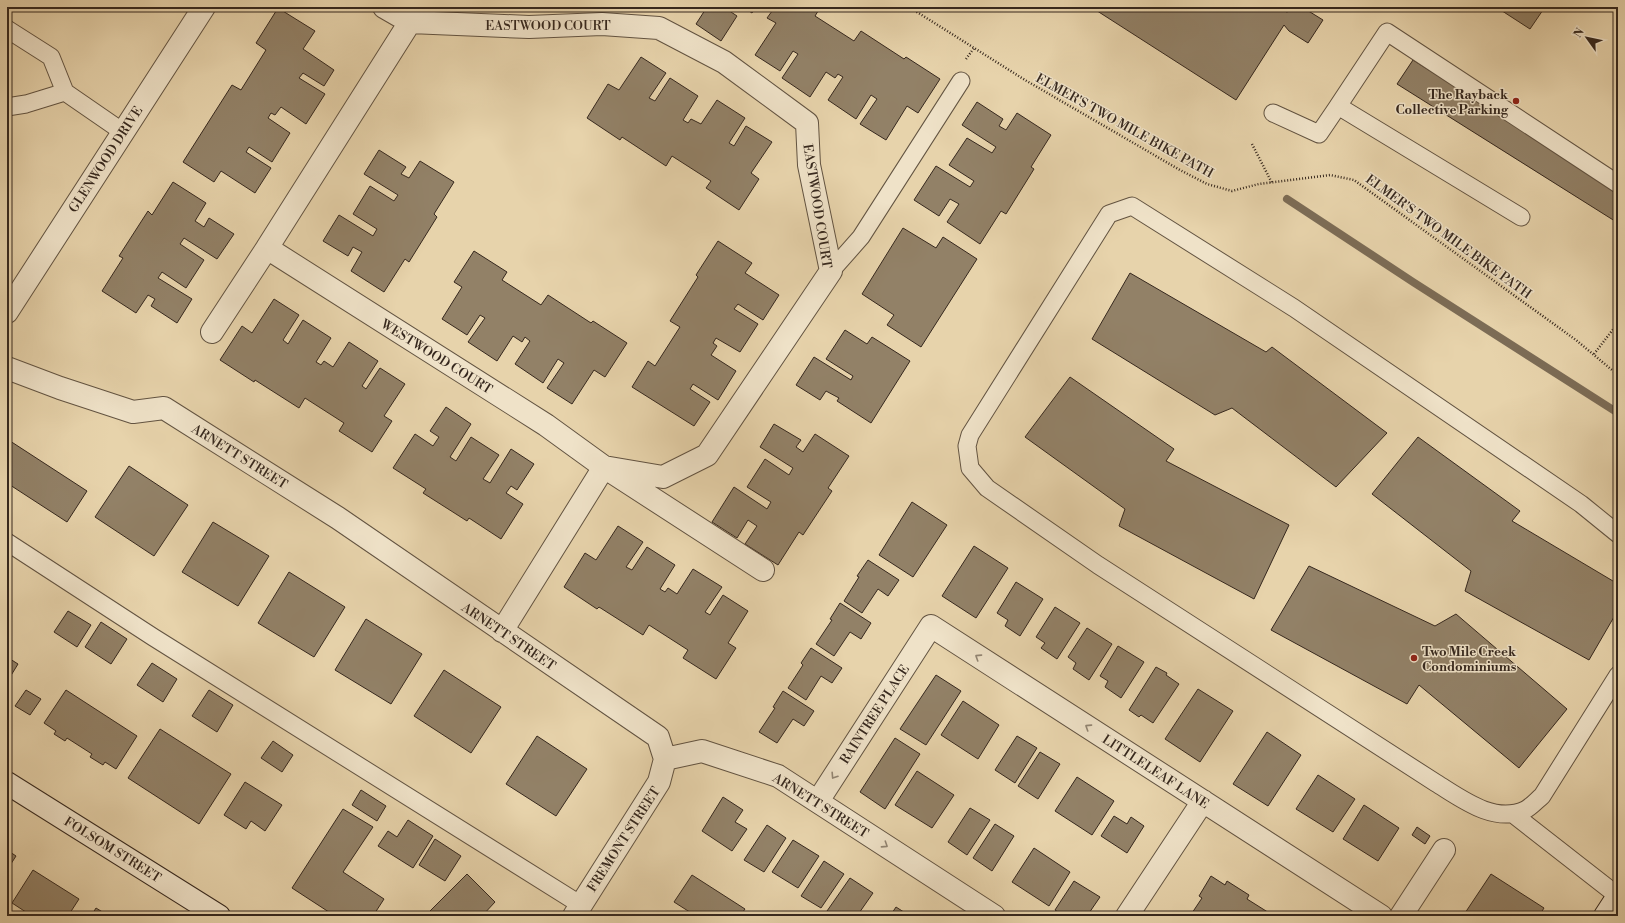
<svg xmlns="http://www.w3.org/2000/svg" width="1625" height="923" font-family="'Libre Bodoni',serif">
	<rect width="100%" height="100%" fill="#e7d3ab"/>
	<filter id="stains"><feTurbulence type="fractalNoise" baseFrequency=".005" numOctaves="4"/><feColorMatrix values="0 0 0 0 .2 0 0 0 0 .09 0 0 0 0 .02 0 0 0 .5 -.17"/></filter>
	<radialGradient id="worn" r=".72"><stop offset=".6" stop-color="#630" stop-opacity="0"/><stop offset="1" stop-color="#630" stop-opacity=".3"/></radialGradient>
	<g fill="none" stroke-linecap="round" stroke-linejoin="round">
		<path stroke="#7c6c56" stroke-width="8" d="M1287 199 1413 282 1618 413"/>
	</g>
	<path fill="#928167" stroke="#36281e" d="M707 7H731L728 10 737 16 721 41 696 24Z
		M743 7H756L752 13Z
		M775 7H819L820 8 815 16 854 41 861 31 904 59 906 57 940 79 918 113 907 106 886 140 860 124 877 99 871 95 856 119 828 100 843 77 838 74 835 78 826 72 810 97 782 78 798 54 793 51 780 71 755 55 776 23 767 18Z
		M1091 7H1272L1287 12 1297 7H1302L1323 20 1308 43 1289 31 1284 25 1236 100Z
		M1496 7H1545L1530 29Z
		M278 8 315 31 303 49 334 70 324 86 303 73 299 78 325 94 306 124 281 107 275 115 271 113 268 118 290 133 272 162 249 147 246 152 271 168 255 193 221 171 214 182 183 162 232 85 241 90 266 50 256 43Z
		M641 57 666 73 649 98 655 101 670 78 698 96 683 120 688 123 691 119 701 124 717 100 745 118 729 143 734 146 746 126 772 142 751 173 759 179 739 210 706 188 711 181 672 156 666 166 622 137 620 140 587 118 608 84 619 90Z
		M1413 60 1618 189V223L1397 84Z
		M977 102 1003 119 999 126 1006 130 1017 113 1051 135 1031 167 1034 169 1006 214 1001 211 980 244 947 222 959 204 950 199 939 216 914 200 936 166 970 187 974 181 949 165 967 138 992 153 996 147 962 125Z
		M379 150 406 167 401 174 409 178 420 161 454 182 434 214 437 217 409 262 405 259 384 292 351 271 362 252 353 247 348 256 323 241 339 215 373 236 377 229 353 214 370 186 394 201 398 195 364 174Z
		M173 182 206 203 195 221 204 227 209 218 234 234 217 259 184 238 180 244 204 260 186 288 162 272 158 278 192 299 177 323 151 306 155 299 148 295 136 313 102 291 123 258 119 256 148 211 152 215Z
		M903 228 936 248 943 237 977 259 921 347 887 325 894 315 862 294Z
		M718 241 752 263 745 273 779 295 763 320 738 304 734 309 758 324 740 352 716 338 713 343 717 346 711 355 736 371 718 400 693 384 690 389 710 402 694 426 632 387 648 361 655 366 680 327 670 321 698 277 696 275Z
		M474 251 507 272 502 280 541 305 548 295 591 323 593 321 627 343 605 377 594 370 572 404 547 388 564 363 558 359 543 383 515 364 530 341 525 337 522 342 513 336 497 361 468 342 485 318 480 315 467 335 442 319 462 287 454 282Z
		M1130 273 1266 352 1272 347 1387 433 1336 487 1232 408 1215 415 1092 339Z
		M274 299 299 315 283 340 288 344 303 320 331 338 316 362 321 365 324 361 333 367 349 342 378 361 362 386 366 389 380 368 405 384 384 416 392 421 372 452 339 431 344 423 305 398 299 408 255 380 254 382 220 360 242 326 252 333Z
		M845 330 867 344 872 337 910 361 871 423 837 401 839 398 826 391 820 400 796 385 814 357 851 380 853 376 826 359Z
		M1070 377 1174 449 1166 461 1289 525 1254 599 1119 526 1125 509 1025 437Z
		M446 407 471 424 450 457 456 461 471 437 499 455 483 479 490 483 511 449 534 464 517 490 511 486 506 493 523 504 501 539 469 518 467 521 423 493 426 489 393 468 415 434 433 446 439 437 430 431Z
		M774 424 801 440 796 447 803 452 815 434 849 456 828 488 832 491 803 535 799 532 778 565 745 544 757 526 748 520 737 538 712 522 734 487 767 509 771 502 747 487 765 459 789 475 793 468 760 447Z
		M1418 437 1520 511 1512 521 1618 584V610L1589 660 1465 591 1471 571 1372 494Z
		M7 439 87 491 67 522 7 483Z
		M129 466 188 505 154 556 95 517Z
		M912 502 947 525 913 577 879 555Z
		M213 522 269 556 238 606 182 572Z
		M618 526 643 542 626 567 632 570 647 547 675 565 660 589 665 592 668 588 677 594 693 569 722 587 705 612 710 615 723 595 748 611 728 643 736 648 716 679 683 658 688 650 649 625 643 635 599 607 597 609 564 587 585 553 596 560Z
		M974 546 1008 568 976 618 942 596Z
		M868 560 899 580 888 596 878 589 862 613 844 601 859 577 857 576Z
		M1309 566 1435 626 1456 614 1567 709 1519 768 1419 685 1407 704 1271 630Z
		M289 572 345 607 314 657 258 623Z
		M1016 582 1043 599 1020 636 1005 626 1008 620 997 613Z
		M840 603 871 623 861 639 850 632 834 656 816 644 832 620 830 619Z
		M1055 607 1080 623 1057 659 1041 648 1045 643 1036 637Z
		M68 611 91 625 77 647 54 632Z
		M366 619 422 654 391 704 335 670Z
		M101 622 127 639 111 664 85 647Z
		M1087 628 1112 644 1089 680 1073 669 1076 663 1068 657Z
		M1118 646 1144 662 1121 698 1105 687 1108 681 1100 676Z
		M811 648 842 668 832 683 821 676 806 700 788 688 803 665 801 663Z
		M7 657 18 664 7 682Z
		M152 663 177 679 163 702 137 685Z
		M1156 667 1167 673 1166 675 1179 684 1153 723 1141 715 1139 717 1129 710Z
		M444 670 501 707 471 753 414 716Z
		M936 675 961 691 926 745 900 729Z
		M1198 689 1233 711 1200 762 1165 739Z
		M26 690 41 699 30 715 15 706Z
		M66 690 137 736 116 769 105 762 103 765 90 757 92 754 67 738 65 741 54 734 56 731 44 723Z
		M209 690 233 705 217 732 192 716Z
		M783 691 814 711 804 726 793 719 777 743 759 732 775 708 773 707Z
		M963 701 999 725 978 759 941 735Z
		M160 729 231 774 199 824 128 778Z
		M1267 732 1301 755 1268 806 1233 784Z
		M537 736 587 769 556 816 506 784Z
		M1017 736 1037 748 1015 783 995 770Z
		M895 738 920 754 885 809 860 792Z
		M273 741 293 755 282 772 261 758Z
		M1040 752 1060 764 1038 799 1018 786Z
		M917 771 954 795 932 828 895 805Z
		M1318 775 1355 799 1333 832 1296 809Z
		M1077 777 1114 801 1092 835 1055 811Z
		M245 782 282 805 265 831 251 821 246 829 224 815Z
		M361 790 386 806 377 821 352 805Z
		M723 797 743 810 735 822 747 829 732 851 702 831Z
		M1364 805 1399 828 1378 861 1343 839Z
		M970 808 990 820 967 855 948 842Z
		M343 809 373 827 343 872 384 899 373 916H335L292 888Z
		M1114 816 1127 824 1131 817 1144 826 1127 853 1101 836Z
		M408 820 433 836 413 868 378 846 388 831 397 837Z
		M995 824 1014 836 992 871 973 858Z
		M767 825 786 838 764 872 744 860Z
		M1417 827 1430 836 1425 844 1412 835Z
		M435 839 461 856 445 881 419 865Z
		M793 840 819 856 798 888 772 872Z
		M1034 848 1070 872 1049 906 1012 882Z
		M7 850 16 856 7 870Z
		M824 861 844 874 821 908 801 896Z
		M33 870 79 899 68 916H32L12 903Z
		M467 874 495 902 482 916H425Z
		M1491 874 1544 908 1539 916H1463Z
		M692 875 745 909 740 916H696L674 902Z
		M1211 876 1225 885 1227 881 1249 895 1247 899 1274 916H1190L1202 898 1199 896Z
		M850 878 873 893 857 916H834L827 911Z
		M1074 881 1100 897 1087 916H1064L1055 910Z
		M896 907 910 916H890Z
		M96 908 109 916H91Z"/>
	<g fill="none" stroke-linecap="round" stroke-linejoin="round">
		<g stroke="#625341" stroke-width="19">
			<path id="lane" d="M7 29 51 57 65 92 123 132
				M7 107 26 104 65 92
				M1273 113 1319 134 1338 106
				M1521 217 1338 106 1387 32 1618 184
				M831 271 861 237 961 81
				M1618 534 1581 504 1294 308 1132 206 1109 214 970 435 967 446 970 468 987 488 1098 565 1436 783C1462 799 1494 824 1525 810 1531 807 1537 800 1542 796L1618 675
				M7 542 153 637 581 905
				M1513 814 1618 896"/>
		</g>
		<g stroke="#625341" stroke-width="24">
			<path id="street" d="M384 7 410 22 529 27 602 24 659 28 724 62 807 123 809 165 831 271 707 455 663 477 604 467
				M267 248 410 22
				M7 312 204 7
				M212 332 267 248 546 425 604 467 763 570
				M7 368 60 388 133 412 164 408 338 518 658 737 665 759 702 751 778 776 994 916
				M502 631 604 467
				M818 801 931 626 1381 916
				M574 916 659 782 665 759
				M1127 916 1203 801
				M1401 916 1444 850"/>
		</g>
		<g stroke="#36281e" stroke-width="24">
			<path id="secondary" d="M7 783 219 916
				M1605 916 1618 896"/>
		</g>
		<path stroke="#36281e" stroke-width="2.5" stroke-dasharray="1 2" stroke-linecap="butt" d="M909 7 1025 80 1180 170 1207 184 1232 191 1259 184 1330 175 1354 180 1576 340 1618 375
			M966 59 974 48
			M1252 144 1272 183
			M1594 354 1618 323"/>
		<use href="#lane" stroke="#efe2c8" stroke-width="17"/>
		<use href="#street" stroke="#efe2c8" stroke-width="22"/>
		<use href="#secondary" stroke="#efe2c8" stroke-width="22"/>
	</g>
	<defs><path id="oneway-chevron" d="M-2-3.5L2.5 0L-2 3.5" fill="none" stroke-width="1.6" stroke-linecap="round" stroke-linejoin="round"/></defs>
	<g stroke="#928573">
		<use href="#oneway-chevron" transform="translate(978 657) rotate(-147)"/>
		<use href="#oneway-chevron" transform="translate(1088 727) rotate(-147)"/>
		<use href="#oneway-chevron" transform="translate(834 776) rotate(123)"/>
		<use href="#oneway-chevron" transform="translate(885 845) rotate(33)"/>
	</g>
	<g fill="#8f2418" stroke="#efe2c8" stroke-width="1.5">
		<circle cx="1516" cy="101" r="4"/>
		<circle cx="1414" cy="658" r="4"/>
	</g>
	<g text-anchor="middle" stroke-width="3" stroke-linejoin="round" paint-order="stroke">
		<g font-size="13" fill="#36281e" stroke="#efe2c8">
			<text x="548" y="30">EASTWOOD COURT</text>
			<text transform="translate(1125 125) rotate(29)" y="5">ELMER'S TWO MILE BIKE PATH</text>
			<text transform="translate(105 159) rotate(-57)" y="5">GLENWOOD DRIVE</text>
			<text transform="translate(818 206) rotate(81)" y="5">EASTWOOD COURT</text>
			<text transform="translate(1449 236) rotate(36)" y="5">ELMER'S TWO MILE BIKE PATH</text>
			<text transform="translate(437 356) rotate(32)" y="5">WESTWOOD COURT</text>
			<text transform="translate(240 456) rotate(32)" y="5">ARNETT STREET</text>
			<text transform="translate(509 636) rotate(34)" y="5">ARNETT STREET</text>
			<text transform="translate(874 714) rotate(-57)" y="5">RAINTREE PLACE</text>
			<text transform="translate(1156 771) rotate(33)" y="5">LITTLELEAF LANE</text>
			<text transform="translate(821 805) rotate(32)" y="5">ARNETT STREET</text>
			<text transform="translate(623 839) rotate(-57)" y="5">FREMONT STREET</text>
			<text transform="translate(113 849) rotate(32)" y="5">FOLSOM STREET</text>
		</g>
		<g font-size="13" font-weight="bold" fill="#36281e" stroke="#efe2c8" text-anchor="end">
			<text x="1508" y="99">The Rayback<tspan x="1508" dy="15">Collective Parking</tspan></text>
			<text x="1422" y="656" text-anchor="start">Two Mile Creek<tspan x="1422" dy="15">Condominiums</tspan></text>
		</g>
	</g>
	<rect width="1625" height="923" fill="none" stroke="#e7d3ab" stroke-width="24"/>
	<rect x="8" y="8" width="1609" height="907" fill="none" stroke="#36281e" stroke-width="2"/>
	<rect x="12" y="12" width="1601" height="899" fill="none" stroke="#36281e"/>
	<g transform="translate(1587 38) rotate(303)" stroke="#efe2c8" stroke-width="3" paint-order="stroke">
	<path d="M0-3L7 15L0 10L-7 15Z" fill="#36281e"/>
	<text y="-6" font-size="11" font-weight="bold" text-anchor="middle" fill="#36281e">N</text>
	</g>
	<rect width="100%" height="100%" filter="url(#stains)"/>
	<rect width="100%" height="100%" fill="url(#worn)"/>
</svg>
